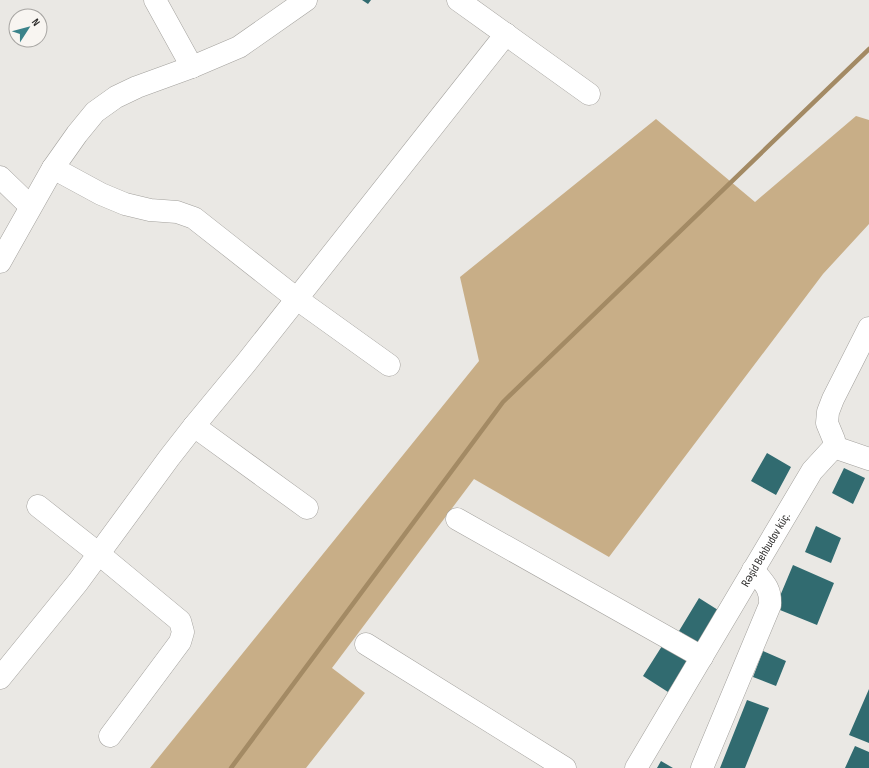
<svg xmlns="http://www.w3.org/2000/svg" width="869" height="768" font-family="'Sofia Sans Condensed',sans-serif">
	<rect width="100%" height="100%" fill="#eae8e4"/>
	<path fill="#c8ae87" d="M856 116 869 120V224L823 274 609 557 474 479 332 668 365 693 306 768H150L479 361 460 277 656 119 755 202Z"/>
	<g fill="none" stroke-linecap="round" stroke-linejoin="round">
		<path stroke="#a38a64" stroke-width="4.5" d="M231 768 503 402 869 49"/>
	</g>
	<path fill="#316b70" d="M362 0H371L368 4Z
		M767 453 791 467 776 495 751 481Z
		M844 468 865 478 853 504 832 493Z
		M816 526 841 538 831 563 805 552Z
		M793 565 834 583 817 625 775 608Z
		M699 598 718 610 698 643 679 631Z
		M662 646 687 661 668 692 643 676Z
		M763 651 786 661 776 686 753 677Z
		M869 689V743L849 735Z
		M747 700 769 708 745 768H720Z
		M855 746 869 752V768H845Z
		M661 761 673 768H657Z"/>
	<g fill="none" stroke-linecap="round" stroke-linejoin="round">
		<g stroke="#a3a19d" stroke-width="23">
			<g id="minor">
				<path d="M155 0 192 67"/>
				<path d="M458 0 589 94"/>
				<path d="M53 168 101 194 125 204 150 210 177 212 194 218 297 299 389 365"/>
				<path d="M0 177 30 206"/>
				<path d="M0 262 53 168 77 134 95 112 116 97 137 87 192 67 239 47 306 0"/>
				<path d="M194 426 307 508"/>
				<path d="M834 447 869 459"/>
				<path d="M38 506 99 554 180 621 183 632 180 642 110 736"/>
				<path d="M457 519 702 657"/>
				<path d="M366 644 565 768"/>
				<path d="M0 678 78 582 169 458 194 426 246 363 506 34"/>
				<path id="s1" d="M636 768 812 471 834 447V440L827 423 828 412 833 399 869 328"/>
				<path d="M702 768 770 605C771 588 764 583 753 570"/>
			</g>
		</g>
		<use href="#minor" stroke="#fff" stroke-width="22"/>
	</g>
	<g text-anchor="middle" stroke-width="4" stroke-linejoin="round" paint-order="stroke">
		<g font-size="12" fill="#2e2d2c" stroke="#f8f5f1">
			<text dy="4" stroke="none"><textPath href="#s1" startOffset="254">Rəşid Behbudov küç.</textPath></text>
		</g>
	</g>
	<g transform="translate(28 28) rotate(54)"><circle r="19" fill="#f8f5f1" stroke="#a7a5a2"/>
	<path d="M0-3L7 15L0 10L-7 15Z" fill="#3b838a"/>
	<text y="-6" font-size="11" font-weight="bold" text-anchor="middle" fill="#2e2d2c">N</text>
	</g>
</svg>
